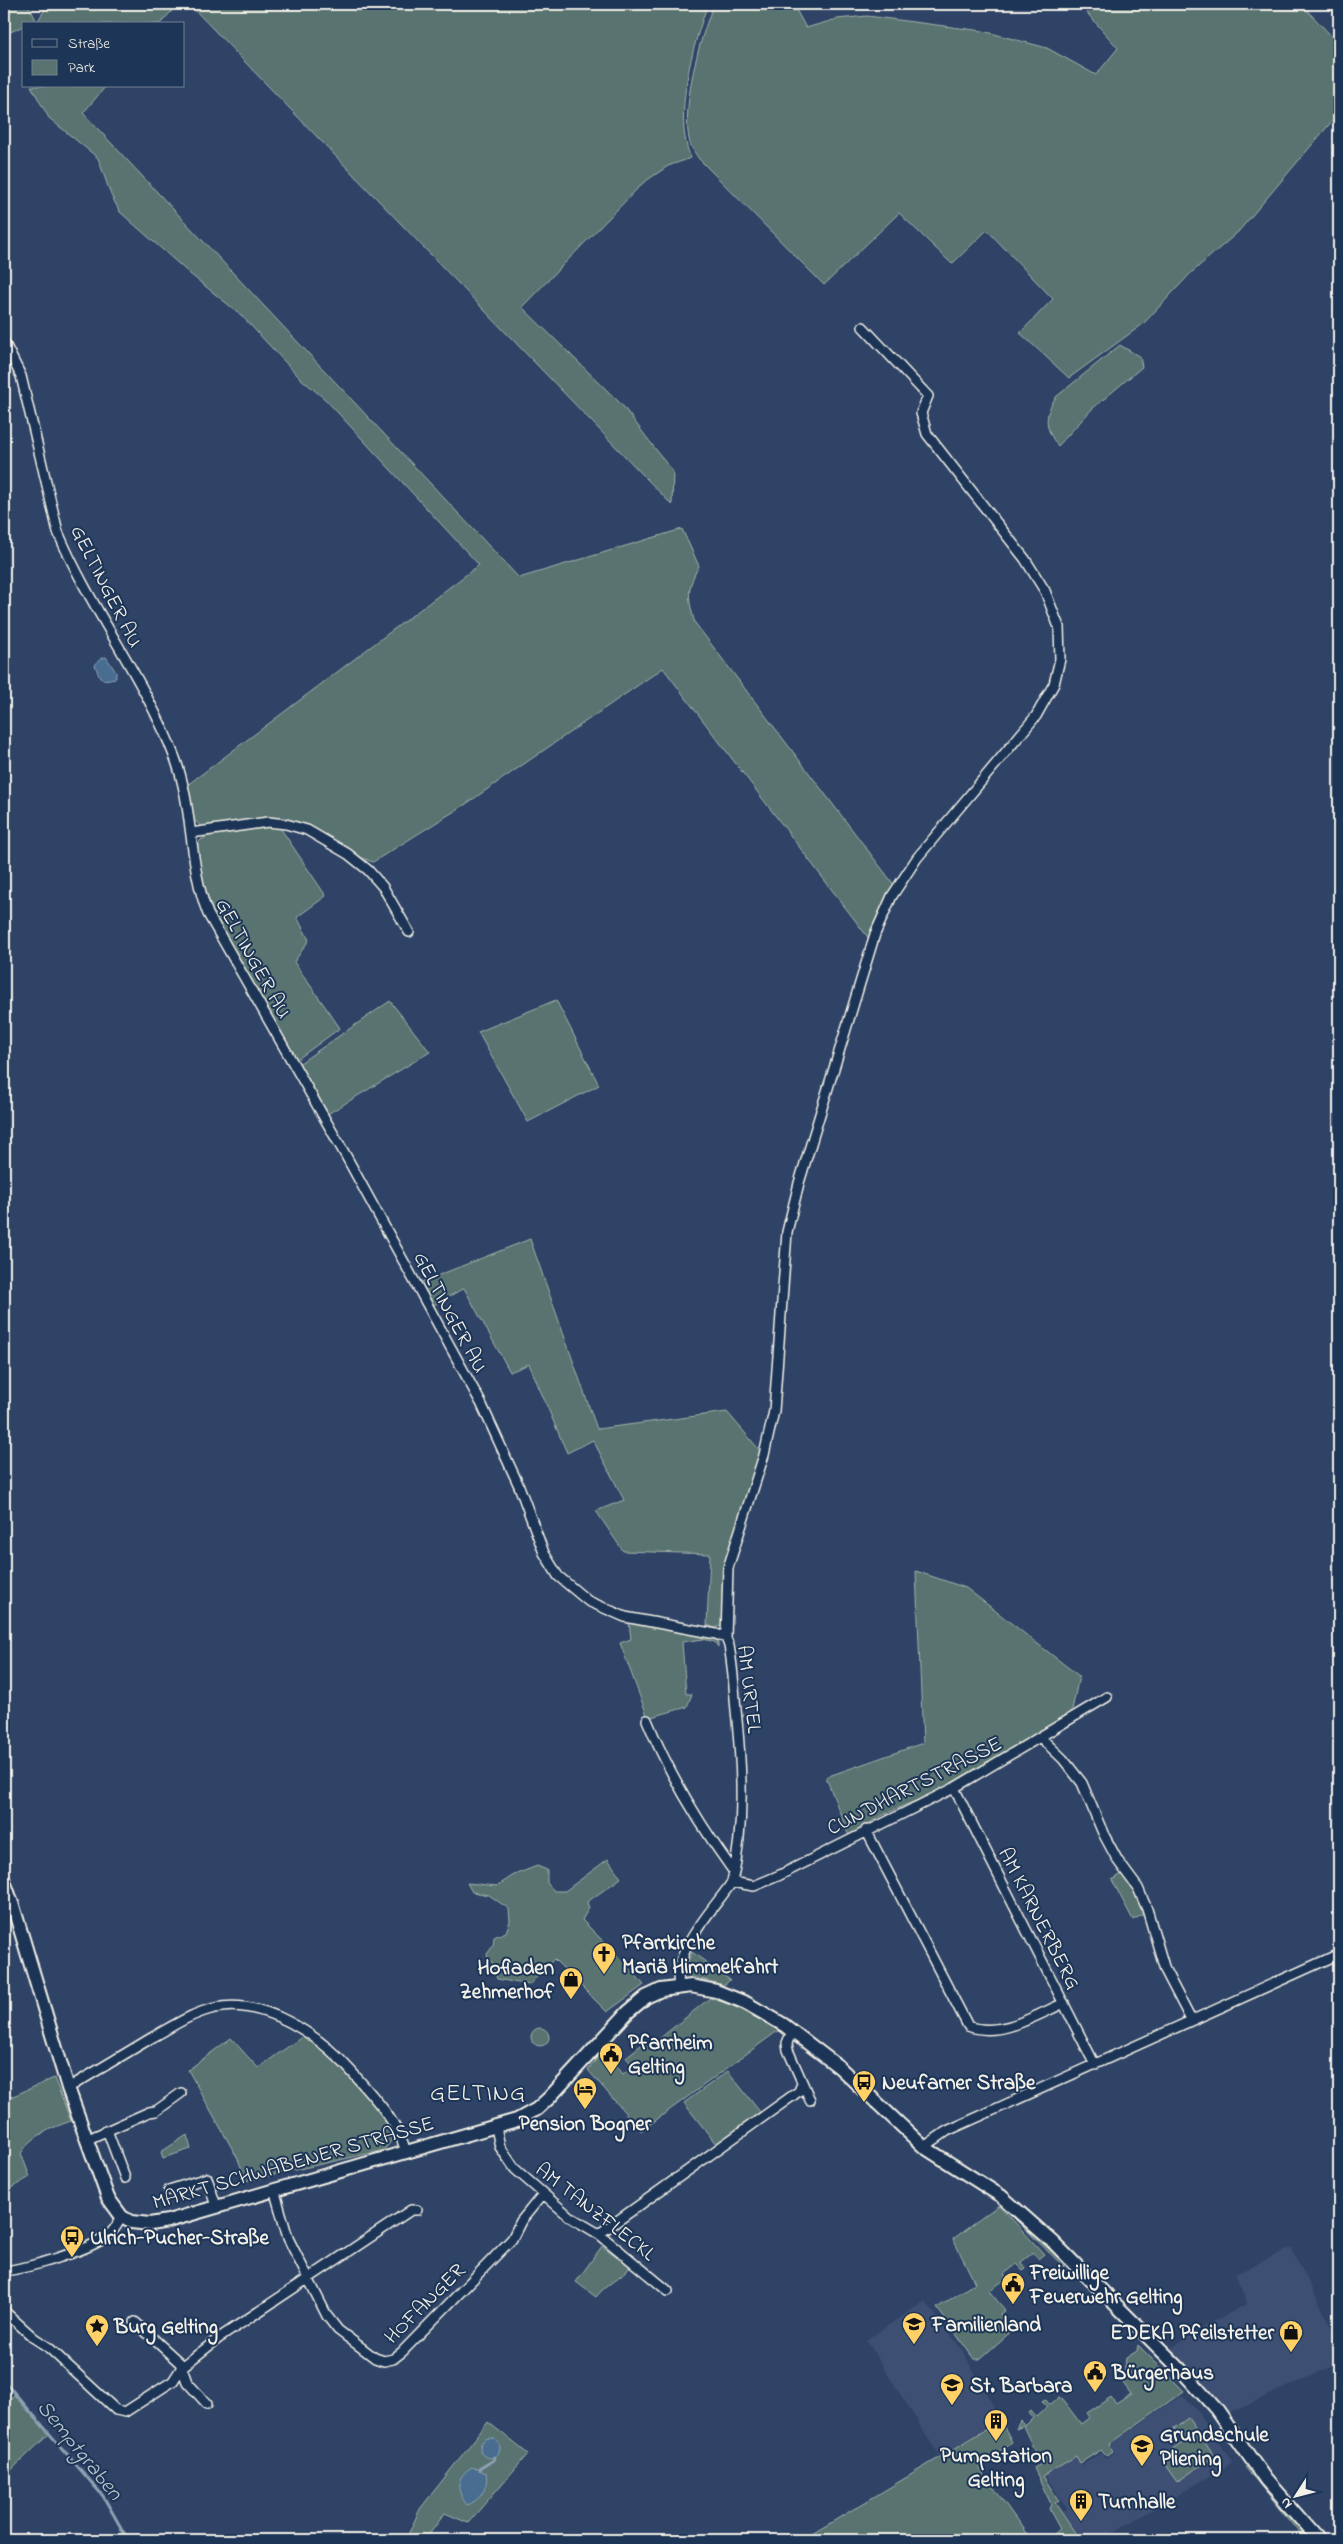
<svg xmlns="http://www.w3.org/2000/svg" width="1343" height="2544" font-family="'Indie Flower',sans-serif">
	<rect width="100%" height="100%" fill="#2e4366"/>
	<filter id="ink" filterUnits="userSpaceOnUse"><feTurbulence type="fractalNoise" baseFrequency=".02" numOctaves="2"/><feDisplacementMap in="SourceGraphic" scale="10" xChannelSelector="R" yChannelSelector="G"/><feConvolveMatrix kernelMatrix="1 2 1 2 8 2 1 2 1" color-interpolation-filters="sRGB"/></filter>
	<g filter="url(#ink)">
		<path fill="#3e5073" d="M1291 2248 1339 2341V2363L1228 2414 1170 2349 1204 2326 1247 2304 1235 2274Z
			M925 2301 962 2350 999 2416 990 2426 940 2457 866 2340Z
			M1182 2395 1200 2414 1232 2462 1223 2469 1100 2540H1081L1062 2512 1067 2508 1045 2475 1076 2456 1082 2465 1101 2453 1105 2459 1115 2452 1110 2444Z"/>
		<path fill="#587370" stroke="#a6b2ac" d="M4 4H28L36 20 4 35Z
			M48 4H178L160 24H36Z
			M189 4H708C693 44 672 118 691 158L668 166 643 183 522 307 622 405 673 472 672 505Z
			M714 4H793L806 28 837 19 867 16 983 31 1047 48 1096 75 1118 48 1079 4H1301L1339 44V113L1238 232 1191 273 1143 324 1069 378 1020 333 1053 299 987 230 952 264 899 213 824 285 699 159C695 153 690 146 689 139 682 103 700 37 714 4Z
			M31 86H106L83 113 519 578 682 529 699 566C686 589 688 599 695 623L895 886 870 940 663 668 466 804 373 862C351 855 333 840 312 829 280 812 236 824 202 827L194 820 186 786 479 565 326 400 300 378 240 314 190 274 120 212 111 195 98 158 49 118Z
			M1120 345 1140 357 1142 367 1092 409 1058 446C1045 429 1043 416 1056 397Z
			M269 824 279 826 326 896 297 917 309 940 294 962 340 1028 295 1061 205 903 197 857 198 843 202 839 213 834Z
			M556 1000 599 1085 528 1122 478 1032Z
			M390 1001 430 1052 326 1115 297 1065Z
			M530 1239 597 1429 727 1412 763 1454 723 1570V1625L715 1628 707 1625 710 1554 623 1551 596 1511 624 1500 593 1440 567 1453 529 1364 510 1372 464 1288 434 1305 419 1283Z
			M916 1571 966 1588 1079 1676 1072 1710C1038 1736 992 1768 952 1786 918 1802 877 1811 850 1839L826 1777 923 1743Z
			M629 1623 707 1636 718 1641V1647L715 1642 703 1639 682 1642 686 1694H692L687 1707 648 1718 620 1643 631 1639Z
			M608 1859 621 1878 587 1902 589 1908 582 1920 626 1964 644 1985 607 2012 554 1959 529 1985 497 1979 492 1962 488 1959 487 1954 493 1946 494 1937 506 1932 510 1921 509 1909 489 1895 472 1892 467 1883 497 1886 514 1875 537 1866 547 1870V1883L554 1891H565Z
			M1122 1874 1135 1890 1144 1914 1133 1920 1112 1880Z
			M692 1952 730 1980 724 1985 688 1976 684 1971Z
			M710 1998 732 2005 779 2030 641 2131 588 2070 604 2050 623 2074 633 2066 626 2057 645 2042 650 2049 655 2045 654 2043Z
			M531 2037a9 9 0 1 1 18 0a9 9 0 1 1-18 0Z
			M306 2034 356 2083 387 2121 392 2140 384 2150 246 2181 238 2159 188 2070 231 2038 258 2068Z
			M728 2071 760 2112 716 2144 684 2103Z
			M54 2078 71 2121C51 2128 33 2135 21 2153L30 2177 4 2192V2100Z
			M187 2135 191 2149 163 2158 161 2152Z
			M999 2205 1044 2254 1038 2259 1033 2253 1021 2262 1026 2268 1023 2270 1017 2264 1004 2274 1007 2278 989 2291 1005 2310 1000 2314 1010 2328 1007 2335 980 2359H974L937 2308 975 2283 953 2239Z
			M1010 2209 1064 2261V2267L1013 2217 1008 2211Z
			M602 2246 630 2266C620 2279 606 2284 596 2297L576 2282Z
			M1138 2345 1184 2391 1109 2444 1113 2451 1106 2456 1101 2450 1080 2463 1076 2456 1043 2476 1059 2501 1055 2503 1080 2540H1047L1060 2529 1049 2509 1051 2504 1034 2468 1041 2464 1023 2426 1016 2429 1020 2421 1025 2426 1033 2418 1029 2413 1031 2411 1036 2417 1047 2407 1042 2401 1045 2399 1050 2405 1059 2397 1062 2399 1081 2424 1090 2417 1087 2413 1111 2397 1116 2404 1131 2394 1123 2383 1126 2358 1137 2351Z
			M14 2395 49 2434 4 2477V2406Z
			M999 2417 1012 2442 979 2467 1031 2540H802L992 2426 991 2423Z
			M1188 2418 1214 2456 1177 2482 1160 2458 1184 2442 1174 2428Z
			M488 2422 528 2454 468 2523 445 2513 425 2540H408L407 2537 420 2509Z
			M1247 2466 1275 2503 1311 2540H1305L1245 2467Z"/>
		<path fill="#496d90" stroke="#8da2b3" d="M106 657 116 672V678L104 680 99 676 95 665 101 658Z
			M480 2448a10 10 0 1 1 20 0a10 10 0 1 1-20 0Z
			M472 2467 486 2473C489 2487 480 2501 467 2505 455 2490 456 2476 472 2467Z"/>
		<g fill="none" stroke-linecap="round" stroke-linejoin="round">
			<path stroke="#8da2b3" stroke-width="3" d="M5 2382 103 2496 128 2540
				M479 2469 494 2460V2457"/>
			<g stroke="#f4f1e8" stroke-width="12">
				<path id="minor" d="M4 342 21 376 58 532C91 610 145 679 175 758 194 809 188 864 208 914L346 1156 481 1403 519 1486 544 1553 558 1576 588 1601 625 1617 716 1634 726 1638 729 1646C733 1667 734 1689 736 1710 742 1768 745 1825 732 1882 713 1910 672 1951 679 1986
					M191 833 268 822 286 824 307 830 348 854 368 870 383 887 409 932
					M726 1638 728 1568 764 1455 774 1411 787 1232 799 1183 875 934 892 896 917 858 1036 716 1054 684 1060 659 1059 627 1045 591 1025 559 927 434 921 413 928 396 863 327
					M647 1720C669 1774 700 1825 734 1872
					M1040 1737 1063 1759 1082 1783 1103 1833 1118 1861 1138 1888 1147 1909 1165 1970 1191 2020
					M954 1788 1095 2065
					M866 1830 968 2026C1000 2038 1035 2016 1064 2003
					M732 1882 754 1886 780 1875 954 1788 1107 1697
					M792 2031 787 2043 788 2050 810 2100
					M68 2088C96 2071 125 2054 153 2037 173 2026 192 2013 215 2008 265 1998 319 2035 351 2071 372 2095 397 2120 406 2152
					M496 2127 500 2147 515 2169 570 2217 599 2234 668 2291
					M107 2130 125 2178
					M86 2140 149 2112 156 2111 181 2093
					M924 2147 947 2131 1339 1954
					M274 2189 288 2238 327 2316 338 2330 375 2358 384 2361 393 2359 402 2352 512 2239 521 2221 543 2194
					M169 2190 207 2178 216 2206
					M599 2234 795 2094 799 2091 802 2083
					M4 2271C30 2268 82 2252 105 2238 113 2234 117 2224 122 2217
					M4 2311 34 2338 48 2347 116 2410 125 2412 173 2381 182 2367 219 2338 411 2210H417
					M135 2322 180 2363 187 2382 207 2404"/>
			</g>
			<g stroke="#f4f1e8" stroke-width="16">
				<path id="secondary" d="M4 1881 14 1909 68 2088 108 2198 122 2217 131 2222 150 2224 168 2221 517 2120 537 2109 549 2098 628 2012 646 1997 661 1990 691 1986 716 1991 746 2003 784 2025 839 2067 924 2147 1001 2196 1053 2242 1180 2369 1216 2409 1266 2480 1319 2540"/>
			</g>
			<use href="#minor" stroke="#1d3557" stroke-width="9"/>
			<use href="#secondary" stroke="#1d3557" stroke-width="12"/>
		</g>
	</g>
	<defs>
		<g id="church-pin" transform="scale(1.25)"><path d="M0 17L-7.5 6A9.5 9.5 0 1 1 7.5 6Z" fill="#ffd166" stroke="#1d3557"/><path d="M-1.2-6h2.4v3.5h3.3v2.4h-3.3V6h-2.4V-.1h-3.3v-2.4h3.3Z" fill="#111"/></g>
		<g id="shop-pin" transform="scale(1.25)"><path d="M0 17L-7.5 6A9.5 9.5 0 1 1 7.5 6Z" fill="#ffd166" stroke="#1d3557"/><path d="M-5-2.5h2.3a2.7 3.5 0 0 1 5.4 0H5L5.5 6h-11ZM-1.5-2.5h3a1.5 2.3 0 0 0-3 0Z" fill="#111"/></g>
		<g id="civic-pin" transform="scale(1.25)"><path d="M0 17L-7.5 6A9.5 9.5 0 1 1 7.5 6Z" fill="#ffd166" stroke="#1d3557"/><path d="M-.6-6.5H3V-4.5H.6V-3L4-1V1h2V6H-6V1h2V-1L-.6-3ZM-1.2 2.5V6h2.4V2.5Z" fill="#111"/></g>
		<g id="bus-pin" transform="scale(1.25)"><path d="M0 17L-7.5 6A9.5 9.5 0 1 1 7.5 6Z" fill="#ffd166" stroke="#1d3557"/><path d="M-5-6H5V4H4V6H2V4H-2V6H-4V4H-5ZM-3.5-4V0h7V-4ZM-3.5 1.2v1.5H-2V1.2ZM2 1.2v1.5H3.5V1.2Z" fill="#111"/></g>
		<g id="hotel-pin" transform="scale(1.25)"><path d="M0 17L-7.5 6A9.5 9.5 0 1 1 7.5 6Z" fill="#ffd166" stroke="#1d3557"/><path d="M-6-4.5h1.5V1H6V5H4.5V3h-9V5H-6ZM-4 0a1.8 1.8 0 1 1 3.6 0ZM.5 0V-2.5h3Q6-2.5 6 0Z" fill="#111"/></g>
		<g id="school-pin" transform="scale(1.25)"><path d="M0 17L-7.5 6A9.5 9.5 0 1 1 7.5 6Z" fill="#ffd166" stroke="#1d3557"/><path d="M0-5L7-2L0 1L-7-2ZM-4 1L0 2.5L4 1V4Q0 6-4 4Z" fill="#111"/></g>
		<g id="sight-pin" transform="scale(1.25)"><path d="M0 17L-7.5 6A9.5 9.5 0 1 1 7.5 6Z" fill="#ffd166" stroke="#1d3557"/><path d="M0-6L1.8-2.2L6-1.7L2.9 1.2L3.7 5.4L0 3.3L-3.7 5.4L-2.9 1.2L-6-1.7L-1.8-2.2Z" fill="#111"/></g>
		<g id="building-pin" transform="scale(1.25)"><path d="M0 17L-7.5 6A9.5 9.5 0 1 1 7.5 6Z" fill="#ffd166" stroke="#1d3557"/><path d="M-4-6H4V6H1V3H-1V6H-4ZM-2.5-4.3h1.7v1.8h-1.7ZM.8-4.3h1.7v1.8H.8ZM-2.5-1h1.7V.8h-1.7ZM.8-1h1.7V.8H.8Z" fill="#111"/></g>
	</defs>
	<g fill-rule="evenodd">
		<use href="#church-pin" x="604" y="1954"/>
		<use href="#shop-pin" x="571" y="1979"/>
		<use href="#civic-pin" x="611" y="2054"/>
		<use href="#bus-pin" x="864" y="2082"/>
		<use href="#hotel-pin" x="585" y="2089"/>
		<use href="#bus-pin" x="72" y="2237"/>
		<use href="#civic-pin" x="1013" y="2284"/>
		<use href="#school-pin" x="914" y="2324"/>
		<use href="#sight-pin" x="97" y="2326"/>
		<use href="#shop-pin" x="1291" y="2332"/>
		<use href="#civic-pin" x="1095" y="2372"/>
		<use href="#school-pin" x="952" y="2385"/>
		<use href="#building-pin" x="996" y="2421"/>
		<use href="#school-pin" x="1142" y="2446"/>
		<use href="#building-pin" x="1081" y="2501"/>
	</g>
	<g text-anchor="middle" stroke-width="4" stroke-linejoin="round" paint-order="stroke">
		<g font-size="21" fill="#f4f1e8" stroke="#1d3557">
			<text transform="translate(107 586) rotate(63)" y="7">GELTINGER AU</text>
			<text transform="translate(254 958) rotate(61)" y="7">GELTINGER AU</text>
			<text transform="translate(451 1312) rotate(62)" y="7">GELTINGER AU</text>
			<text transform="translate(750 1689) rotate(83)" y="7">AM URTEL</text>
			<text transform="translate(914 1785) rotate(-27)" y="7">CUNDHARTSTRASSE</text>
			<text transform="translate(1040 1918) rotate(63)" y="7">AM KARNERBERG</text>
			<text transform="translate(293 2162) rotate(-16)" y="7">MARKT SCHWABENER STRASSE</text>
			<text transform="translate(596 2211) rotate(38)" y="7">AM TANZFLECKL</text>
			<text transform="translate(424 2303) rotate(-45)" y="7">HOFANGER</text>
		</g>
		<g font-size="21" font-weight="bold" fill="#f4f1e8" stroke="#1d3557" text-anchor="start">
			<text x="622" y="1949">Pfarrkirche<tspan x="622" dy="24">Mariä Himmelfahrt</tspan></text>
			<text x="554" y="1974" text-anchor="end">Hofladen<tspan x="554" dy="24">Zehmerhof</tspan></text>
			<text x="628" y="2049">Pfarrheim<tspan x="628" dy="24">Gelting</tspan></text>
			<text x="882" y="2089">Neufarner Straße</text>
			<text x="585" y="2130" text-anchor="middle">Pension Bogner</text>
			<text x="90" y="2244">Ulrich-Pucher-Straße</text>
			<text x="1030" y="2279">Freiwillige<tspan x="1030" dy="24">Feuerwehr Gelting</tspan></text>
			<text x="932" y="2331">Familienland</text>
			<text x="114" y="2333">Burg Gelting</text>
			<text x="1274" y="2339" text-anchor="end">EDEKA Pfeilstetter</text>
			<text x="1112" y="2379">Bürgerhaus</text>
			<text x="970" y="2392">St. Barbara</text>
			<text x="1160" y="2441">Grundschule<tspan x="1160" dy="24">Pliening</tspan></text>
			<text x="996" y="2462" text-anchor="middle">Pumpstation<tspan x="996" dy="24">Gelting</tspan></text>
			<text x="1098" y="2508">Turnhalle</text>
		</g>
		<g font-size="22" font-style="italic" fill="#b8c3c9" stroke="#1d3557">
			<text transform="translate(81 2449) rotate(51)" y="8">Semptgraben</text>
		</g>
		<g font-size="24" letter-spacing="1" fill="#f4f1e8" stroke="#1d3557">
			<text x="478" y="2100">GELTING</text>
		</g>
	</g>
	<rect width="1343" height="2544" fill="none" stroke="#1d3557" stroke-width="20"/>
	<rect x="10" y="10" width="1323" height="2524" fill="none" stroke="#f4f1e8" stroke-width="2" filter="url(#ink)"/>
	<rect x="22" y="22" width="162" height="65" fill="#1d3557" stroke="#738091"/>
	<rect x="32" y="39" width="25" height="8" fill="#1d3557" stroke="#738091"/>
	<text x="68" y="48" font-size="15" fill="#f4f1e8">Straße</text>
	<rect x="32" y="60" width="25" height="15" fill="#587370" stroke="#738091"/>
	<text x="68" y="72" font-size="15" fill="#f4f1e8">Park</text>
	<g transform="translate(1296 2496) rotate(234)" stroke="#1d3557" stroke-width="4" paint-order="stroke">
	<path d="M0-4L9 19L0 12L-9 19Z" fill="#f4f1e8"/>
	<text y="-8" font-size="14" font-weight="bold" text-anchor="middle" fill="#f4f1e8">N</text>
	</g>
</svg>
